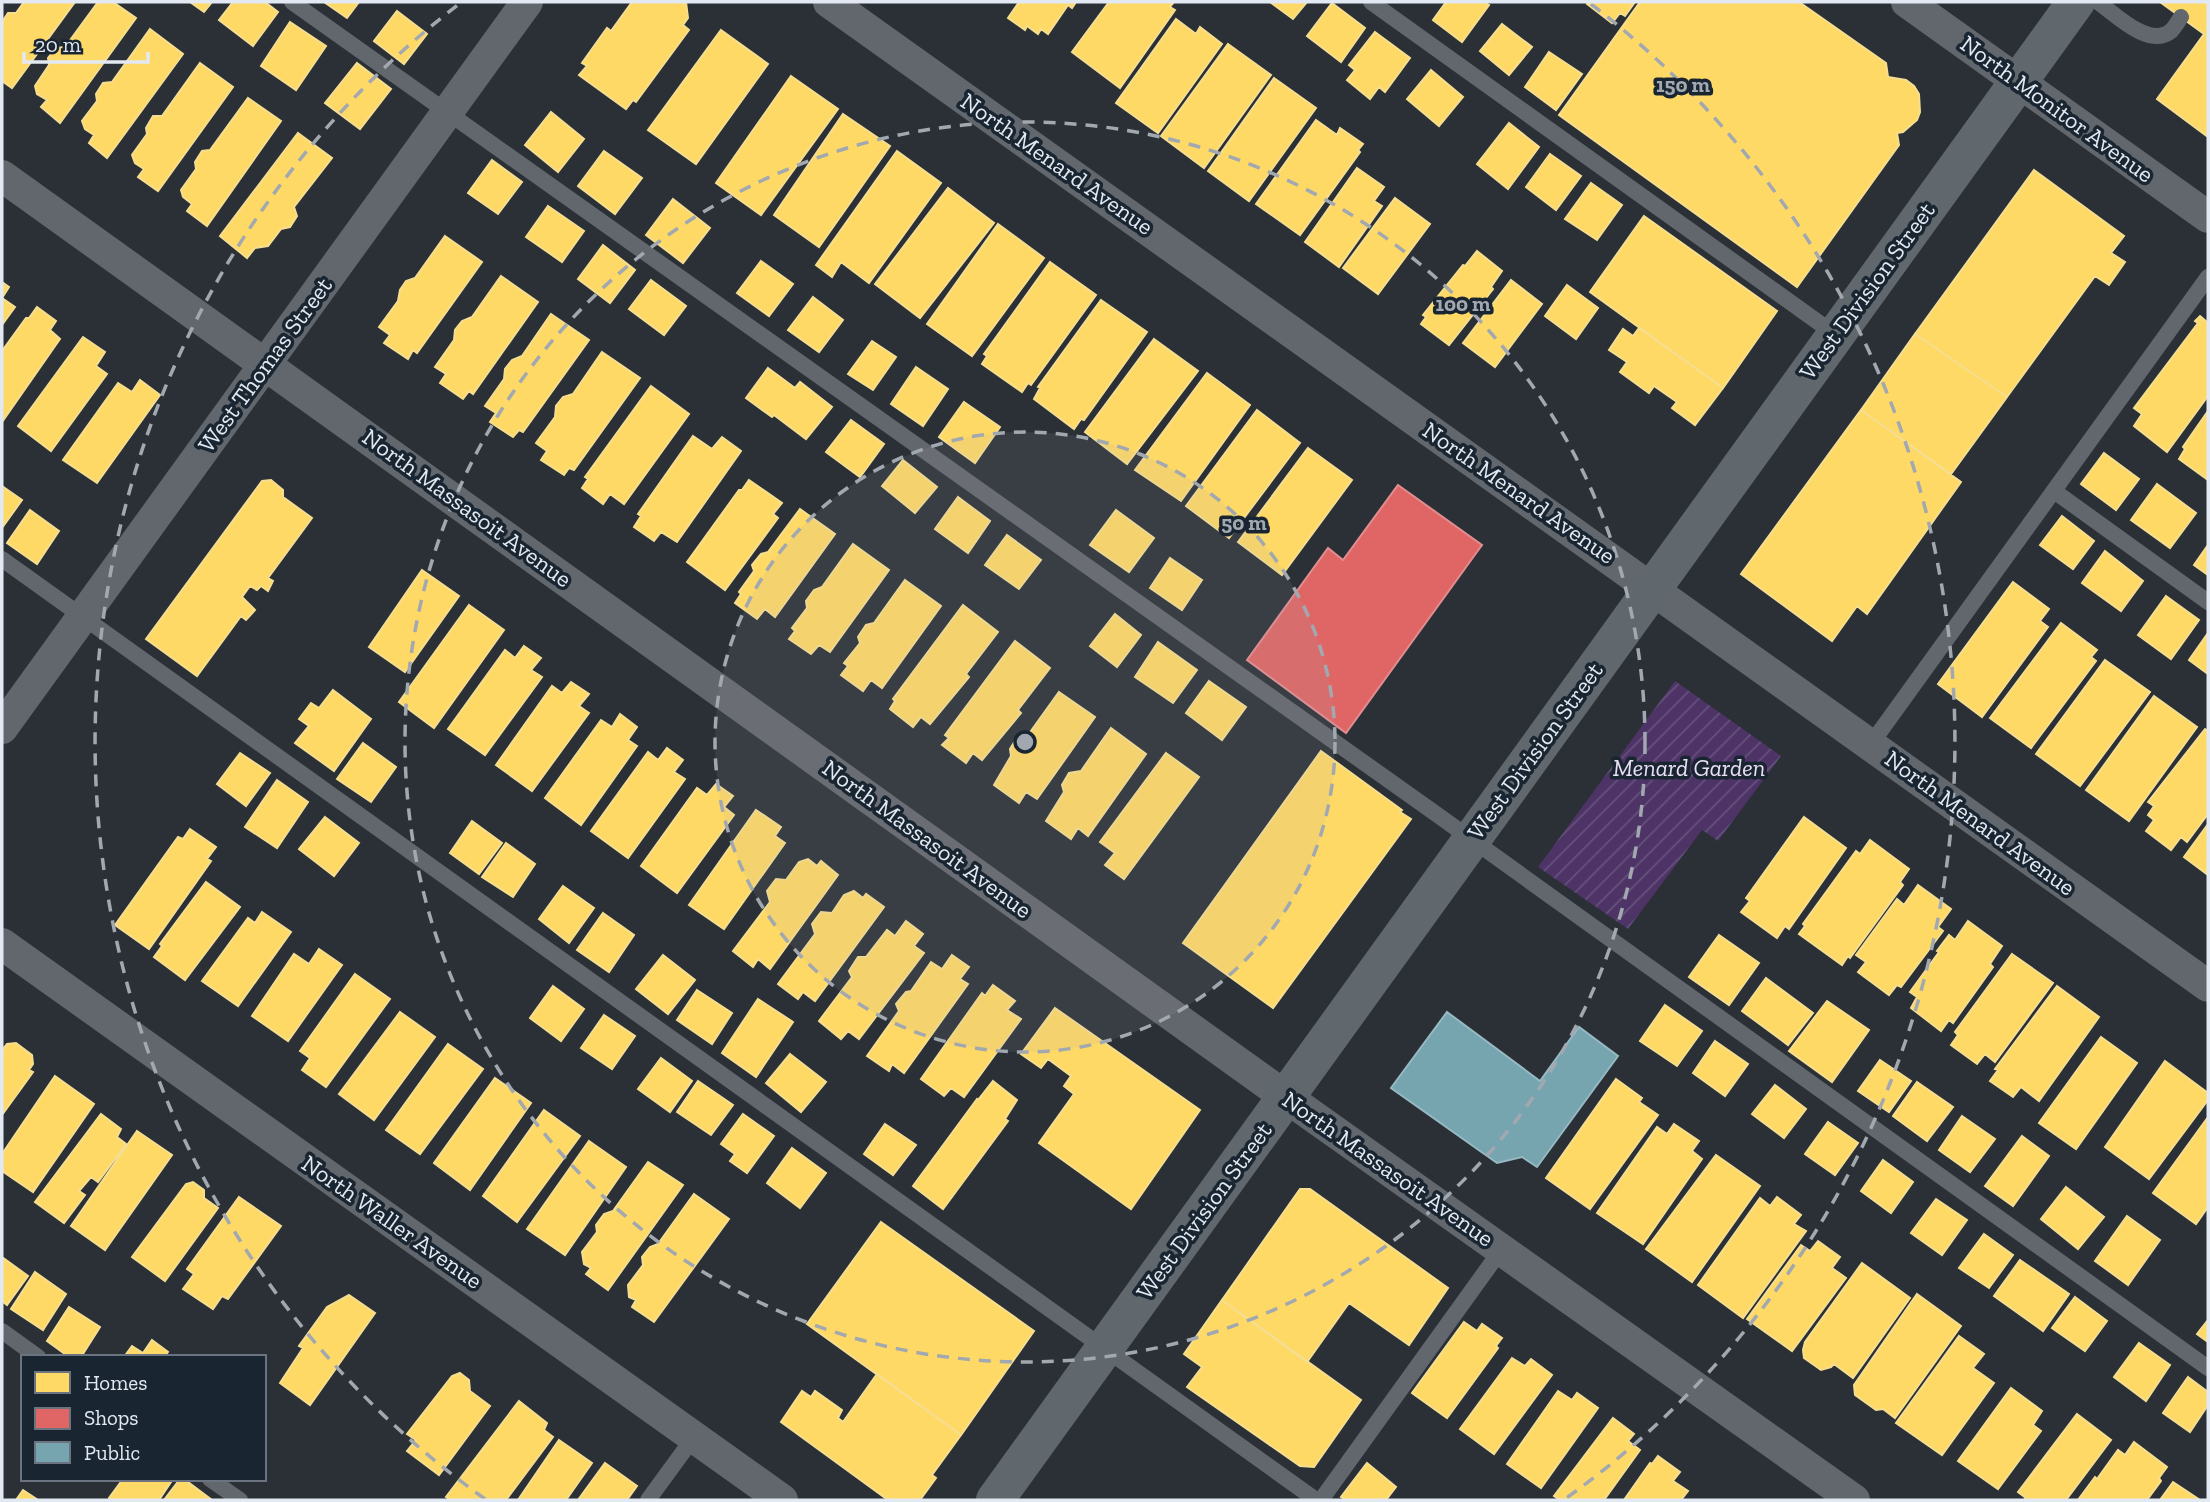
<svg xmlns="http://www.w3.org/2000/svg" width="2210" height="1502" font-family="'Zilla Slab',serif">
	<defs>
		<pattern id="garden-furrows" width="10" height="10" patternUnits="userSpaceOnUse" patternTransform="scale(1.75)"><rect width="10" height="10" fill="#4d3366"/><path d="M-1 1l2-2M0 10L10 0M9 11l2-2" fill="none" stroke="#66517c"/></pattern>
	</defs>
	<rect width="100%" height="100%" fill="#2a3036"/>
	<path fill="url(#garden-furrows)" d="M1675 681 1781 756 1718 841 1702 830 1628 929 1538 867Z"/>
	<path fill="#ffd966" stroke="#f6de90" stroke-width="2" d="M24 2H75L12 88 2 81V22L8 13H16Z
		M98 2H113L136 18 60 123 41 107 47 100 37 94 35 86 49 65 48 58 56 48 65 47Z
		M190 2H212L204 12Z
		M233 2H265L278 12 253 46 219 20Z
		M324 2H359L347 18Z
		M632 2H686L688 18 683 25 689 30 636 102 633 100 626 109 579 75 587 66 582 63 607 28 611 31Z
		M1019 2H1076L1072 8 1068 5 1048 34 1041 29 1038 34 1027 26 1025 30 1008 18Z
		M1109 2H1174L1170 7 1175 10 1120 88 1072 52Z
		M1270 2H1307L1293 19Z
		M1446 2H1484L1489 5 1462 42 1433 20Z
		M1589 2H1635L1625 16 1620 13 1612 23 1587 4Z
		M1640 2H1799L1886 63 1888 77 1906 80 1914 86 1919 94 1920 112 1917 120 1903 132 1897 133 1899 145 1797 287 1559 115Z
		M2160 2H2208V137L2157 99 2204 34Z
		M1332 3 1365 28 1341 62 1307 36Z
		M397 11 427 34 404 64 374 41Z
		M1176 19 1196 34 1200 27 1222 44 1158 133 1116 103Z
		M290 22 326 46 296 90 261 66Z
		M1502 24 1532 47 1509 75 1480 51Z
		M150 29 183 54 107 158 89 143 94 135 85 129 82 121 97 101 96 94 103 83 112 82Z
		M721 30 768 64 696 164 648 130Z
		M1375 32 1410 58 1385 92 1379 87 1370 99 1347 80 1355 70 1349 65Z
		M1228 44 1271 75 1204 168 1161 136Z
		M1549 52 1582 74 1556 110 1525 87Z
		M200 63 233 87 158 191 138 177 144 169 135 163 132 155 147 134 146 128 153 116H162Z
		M357 63 391 89 360 129 325 103Z
		M1431 70 1463 97 1439 126 1407 99Z
		M791 76 838 109 761 215 716 183Z
		M1274 78 1316 108 1249 201 1208 171Z
		M248 98 281 121 207 226 187 211 192 204 183 197 181 190 196 169 195 162 202 151 210 150Z
		M551 112 584 139 558 172 525 145Z
		M843 114 890 146 819 247 774 215Z
		M1316 120 1337 135 1340 128 1363 144 1358 150 1360 152 1300 235 1256 204Z
		M1509 123 1539 147 1508 189 1477 164Z
		M298 133 332 158 294 207 297 216 290 227 281 229 268 246 255 248 247 258 220 236Z
		M604 151 642 178 615 214 578 186Z
		M897 151 941 183 869 283 841 262 832 277 816 265Z
		M1550 154 1581 176 1556 210 1526 187Z
		M492 160 522 182 498 214 468 193Z
		M1357 168 1384 187 1374 201 1382 206 1339 267 1305 242Z
		M2034 170 2124 236 2111 253 2125 262 2109 285 2095 276 2007 397 1915 334Z
		M1591 183 1622 205 1597 240 1565 219Z
		M948 188 994 223 920 318 875 284Z
		M1395 198 1430 224 1378 294 1343 268Z
		M673 199 710 228 683 263 646 235Z
		M548 206 584 231 562 262 526 237Z
		M1644 216 1777 311 1723 388 1590 292Z
		M998 224 1044 258 972 356 927 324Z
		M445 236 482 262 417 353 413 350 408 359 384 343 390 335 379 327 398 301 400 290 406 281 415 278Z
		M603 245 635 270 610 303 578 279Z
		M1477 251 1502 271 1491 287 1493 289 1449 345 1421 324 1426 317 1423 315 1463 265 1465 266Z
		M761 261 793 284 769 316 737 293Z
		M1050 262 1096 295 1031 385 1028 383 1022 392 982 364 987 356 984 354Z
		M501 276 538 302 473 394 469 391 463 399 440 383 446 374 435 367 454 340 455 330 462 321 472 317Z
		M651 280 686 306 664 335 629 309Z
		M1511 280 1542 304 1495 367 1463 343Z
		M2 282 9 287 2 298 15 307 2 325Z
		M1567 285 1598 308 1576 339 1545 316Z
		M813 297 843 320 819 352 788 330Z
		M1101 300 1147 332 1084 420 1081 419 1074 429 1034 399 1040 388 1038 387Z
		M37 307 56 321 50 330 60 339 2 422V351L26 318H29Z
		M551 314 589 340 523 432 519 430 513 437 490 422 496 413 485 406 504 379 505 369 512 360 522 356Z
		M2200 316 2208 323V396L2167 452 2134 426 2142 414 2134 408 2198 323 2195 321Z
		M1639 328 1723 388 1695 425 1672 408 1677 402 1654 386 1649 393 1620 372 1627 362 1609 350 1623 329 1633 336Z
		M1915 334 2007 397 1951 474 1861 410Z
		M83 337 105 352 96 366 107 374 51 451 18 426Z
		M1154 339 1198 371 1127 464 1085 432Z
		M872 341 896 357 873 390 848 374Z
		M602 352 640 378 574 470 569 468 564 475 541 460 547 451 536 443 555 417 556 406 563 397 573 394Z
		M916 367 948 389 923 426 891 404Z
		M768 368 795 388 800 382 832 407 806 439 774 415 772 417 746 398Z
		M1207 373 1250 405 1181 501 1135 470Z
		M140 380 160 395 97 483 63 460 118 383 132 392Z
		M651 386 689 414 624 504 610 494 603 504 582 488 588 479 585 477Z
		M964 402 1000 427 975 463 939 437Z
		M1257 410 1300 443 1229 538 1186 506Z
		M1861 410 1961 482 1867 614 1857 606 1832 641 1741 574Z
		M2208 411V480L2179 459 2185 449 2183 447Z
		M851 420 884 444 860 477 826 452Z
		M693 436 712 449 722 437 741 451 677 542 661 532 654 541 634 527 641 516 638 514Z
		M1308 448 1352 480 1282 575 1238 542Z
		M2104 453 2139 479 2116 510 2081 484Z
		M903 460 937 487 915 513 882 486Z
		M271 480 283 490V497L312 518 268 578 273 581 268 591 261 586 257 590 250 586 242 597 255 610 246 620 241 616 197 676 146 639 262 481Z
		M749 480 782 503 773 514 778 518 725 590 687 562 739 490H742Z
		M2157 484 2196 513 2170 548 2131 520Z
		M2 486 22 500 2 528Z
		M958 497 990 521 968 553 935 529Z
		M800 509 835 534 775 617 765 609 757 619 735 603 741 594 739 592 754 571 752 565 761 554 768 552Z
		M30 510 59 531 37 564 7 543Z
		M1116 510 1154 538 1129 572 1090 545Z
		M2062 516 2094 541 2073 569 2040 545Z
		M1007 535 1041 560 1019 589 985 565Z
		M853 544 889 570 830 652 819 645 811 654 789 639 795 631 792 628 807 608 806 601 814 590 822 587Z
		M2208 545V575L2194 565Z
		M2105 551 2143 581 2121 611 2082 583Z
		M1170 558 1202 580 1182 610 1150 588Z
		M422 570 459 596 405 672 369 647Z
		M905 580 941 606 882 688 871 680 863 691 841 675 848 666 844 663 860 643 858 637 866 625 874 623Z
		M2013 582 2049 609 2040 621 2048 627 1982 717 1938 684Z
		M2166 596 2199 620 2171 659 2138 635Z
		M469 605 504 630 434 728 399 702Z
		M963 605 998 632 966 674 969 677 930 724 921 717 913 727 890 709 895 701 893 699Z
		M1115 614 1141 635 1117 667 1090 646Z
		M2061 623 2097 650 2091 657 2096 661 2031 748 1990 718Z
		M2208 633V674L2189 660Z
		M1015 641 1050 668 1018 710 1021 713 982 760 973 753 966 763 942 745 949 738 945 735Z
		M1158 642 1197 670 1173 703 1135 677Z
		M524 646 541 658 531 670 542 677 485 755 448 729 505 650 515 658Z
		M2105 660 2150 692 2080 786 2036 754Z
		M1209 681 1246 707 1222 740 1186 713Z
		M571 682 589 694 579 706 589 713 532 791 496 765 552 686 562 693Z
		M333 690 371 719 334 771 295 743 309 726 299 719 311 703 319 708Z
		M1059 692 1095 717 1037 799 1026 792 1019 803 994 785 1011 756 1010 749 1018 736 1028 735Z
		M2154 696 2197 727 2129 821 2086 790Z
		M620 714 637 727 628 740 637 746 581 825 545 798 601 720 612 727Z
		M1111 728 1146 754 1088 836 1078 828 1071 839 1046 821 1064 792 1062 785 1069 773 1081 771Z
		M2205 729 2208 731V814L2187 842 2181 837 2171 850 2146 831 2154 820 2148 815 2154 806 2148 802Z
		M363 743 396 767 371 802 337 779Z
		M667 748 683 760 674 772 685 779 628 858 591 831 648 752 658 760Z
		M1321 751 1402 810 1400 812 1411 819 1273 1008 1183 943Z
		M240 753 270 773 246 806 217 784Z
		M1166 753 1199 777 1124 879 1105 865 1115 853 1100 842Z
		M277 780 308 802 277 848 245 827Z
		M716 784 733 796 724 807 734 815 677 893 641 866 697 788 707 795Z
		M756 810 781 827 775 836 785 843 724 929 689 905Z
		M325 817 359 843 334 876 299 849Z
		M1804 817 1846 848 1789 929 1785 926 1777 938 1741 912 1750 901 1746 898Z
		M472 821 502 843 479 874 450 853Z
		M2208 824V875L2184 857Z
		M190 829 216 847 207 859 211 861 149 949 115 925 178 837 183 839Z
		M1870 840 1909 869 1900 882 1903 885 1850 958 1848 956 1842 965 1799 934 1805 926 1803 924 1856 851 1860 854Z
		M506 843 535 864 513 897 482 877Z
		M808 859 817 866 821 861 838 875 770 969 758 959 753 967 733 951 770 902 767 891 776 879 786 880 799 862Z
		M206 882 240 907 185 980 154 957 162 946 160 944Z
		M1918 885 1951 909 1938 927 1943 931 1901 987 1897 985 1889 995 1858 972 1866 962 1856 955 1897 899 1904 905Z
		M563 886 594 908 569 943 539 919Z
		M854 891 863 898 866 894 884 907 815 1001 803 992 798 999 778 984 815 934 812 924 821 912 832 913 844 895Z
		M262 912 291 932 238 1006 202 981 248 918 255 923Z
		M603 913 634 935 609 972 577 950Z
		M906 921 923 934 914 946 924 953 859 1039 848 1031 841 1039 819 1021 852 977 849 971 858 957H866L887 930 895 936Z
		M1968 921 2002 946 1990 964 1993 967 1953 1023 1949 1020 1941 1031 1911 1008 1917 997 1910 992 1939 952 1937 951 1949 935 1955 940Z
		M1719 935 1759 963 1729 1005 1689 977Z
		M319 949 342 965 288 1041 252 1016 294 954 309 964Z
		M2012 954 2053 983 1995 1062 1985 1054 1977 1064 1951 1045 1958 1035 1955 1032Z
		M663 955 695 980 668 1014 636 989Z
		M952 955 969 967 960 979 968 984 904 1073 892 1064 889 1071 867 1056 899 1011 896 1004 906 992 911 991 931 962 942 969Z
		M355 974 390 999 326 1087 302 1070 310 1058 300 1051Z
		M1766 978 1813 1013 1788 1045 1742 1011Z
		M993 985 1015 1001 1007 1010 1021 1019 964 1097 951 1088 944 1096 921 1079 982 993 985 996Z
		M553 986 584 1009 561 1041 530 1018Z
		M2057 986 2099 1017 2039 1101 2021 1087 2013 1097 1990 1081 1998 1070 1995 1069Z
		M697 990 732 1013 712 1044 677 1020Z
		M758 999 793 1022 756 1077 722 1053Z
		M1827 1001 1869 1030 1832 1082 1789 1051Z
		M1665 1005 1702 1031 1677 1066 1640 1041Z
		M1055 1008 1200 1110 1131 1209 1039 1143 1074 1094 1064 1086 1071 1076 1048 1059 1041 1068 1021 1054Z
		M400 1012 435 1037 374 1120 339 1094Z
		M604 1015 635 1036 612 1069 581 1048Z
		M2101 1037 2137 1063 2076 1149 2039 1123Z
		M1715 1041 1748 1064 1725 1096 1693 1073Z
		M16 1043 32 1055 33 1064 29 1070 33 1072 2 1115V1050L7 1044Z
		M448 1044 483 1069 420 1154 386 1130Z
		M790 1054 826 1082 801 1112 766 1083Z
		M661 1058 692 1081 670 1112 638 1089Z
		M1880 1060 1911 1081 1889 1112 1858 1091Z
		M2165 1061 2208 1093V1100L2149 1179 2105 1147Z
		M55 1076 94 1104 33 1192 2 1171V1154Z
		M495 1078 531 1103 470 1190 434 1163Z
		M1616 1079 1642 1098 1639 1102 1658 1115 1590 1209 1546 1178Z
		M698 1081 733 1105 711 1135 677 1112Z
		M993 1081 1017 1100 1005 1119 1008 1121 943 1209 913 1186 977 1099 978 1100Z
		M1917 1082 1953 1107 1927 1141 1893 1116Z
		M1775 1085 1806 1109 1784 1138 1752 1114Z
		M544 1110 580 1136 517 1222 483 1196Z
		M101 1114 121 1129 117 1137 126 1144 98 1182 91 1177 79 1191 85 1195 64 1223 35 1202Z
		M743 1114 774 1136 747 1173 730 1161 735 1154 721 1144Z
		M1962 1116 1995 1139 1970 1172 1939 1150Z
		M2208 1117V1207L2196 1224 2153 1193Z
		M1828 1122 1858 1143 1835 1175 1805 1154Z
		M885 1124 916 1145 893 1175 864 1154Z
		M1674 1124 1699 1141 1692 1151 1702 1159 1643 1244 1597 1213 1657 1127 1667 1134Z
		M137 1131 172 1155 105 1250 71 1226Z
		M2022 1136 2049 1156 2013 1206 1985 1186Z
		M589 1141 626 1167 565 1255 527 1229Z
		M792 1148 826 1173 800 1208 767 1183Z
		M1716 1155 1760 1186 1692 1282 1646 1249Z
		M1883 1160 1913 1182 1891 1213 1861 1191Z
		M648 1162 683 1185 608 1290 586 1274 591 1268 584 1264 582 1252 597 1232 596 1225 604 1214 613 1211Z
		M193 1182 204 1190V1198L218 1208 165 1281 132 1257 186 1184Z
		M2066 1187 2104 1217 2078 1249 2041 1219Z
		M1300 1189H1310L1448 1288 1409 1345 1349 1303 1307 1362 1222 1300Z
		M694 1194 729 1219 654 1322 632 1307 636 1300 629 1297 628 1285 643 1265 642 1257 650 1247 658 1244Z
		M239 1197 281 1226 228 1299 222 1296 213 1309 183 1289 194 1274 187 1269Z
		M1777 1197 1801 1215 1794 1224 1806 1231 1743 1318 1698 1285 1760 1198 1770 1206Z
		M1936 1199 1967 1220 1942 1255 1911 1233Z
		M2127 1216 2160 1240 2128 1285 2095 1261Z
		M881 1222 1034 1331 961 1435 807 1324Z
		M1984 1234 2013 1255 1989 1288 1959 1268Z
		M1818 1241 1840 1257 1832 1268 1846 1278 1792 1351 1747 1319 1801 1245 1810 1251Z
		M2 1257 28 1276 7 1305 2 1301Z
		M2020 1260 2069 1294 2043 1331 1994 1296Z
		M1862 1263 1910 1298 1853 1378 1834 1364 1831 1367 1821 1370 1804 1358 1803 1350 1805 1342Z
		M35 1272 66 1294 43 1330 11 1309Z
		M1917 1294 1961 1326 1895 1418 1883 1409 1876 1410 1855 1395 1854 1385Z
		M349 1295 375 1313 310 1405 280 1383 303 1348 299 1346 327 1307Z
		M2075 1297 2107 1321 2085 1351 2052 1328Z
		M1222 1300 1361 1400 1314 1467 1300 1466 1187 1387 1202 1367 1184 1354Z
		M69 1307 100 1327 81 1357H69L47 1341Z
		M2208 1320V1342L2197 1334Z
		M1464 1322 1477 1331 1482 1324 1502 1338 1496 1346 1498 1348 1447 1418 1412 1393Z
		M1959 1336 1984 1354 1973 1368 1994 1383 1942 1455 1896 1423Z
		M152 1340 168 1352 164 1357H124L132 1346 143 1353Z
		M2139 1343 2170 1365 2146 1401 2114 1377Z
		M1512 1358 1525 1366 1531 1359 1552 1375 1494 1454 1460 1429Z
		M460 1373 469 1380 470 1391 490 1406 439 1475 407 1451 416 1440 407 1434 452 1376Z
		M877 1374 961 1435 932 1475 936 1478 920 1500H888L781 1422 802 1391 811 1397 815 1391 842 1410 838 1418 843 1422Z
		M2188 1377 2208 1392V1405L2190 1432 2163 1413Z
		M2011 1388 2042 1411 2033 1425 2041 1431 1998 1489 1958 1461Z
		M1558 1391 1572 1400 1577 1393 1598 1408 1541 1488 1507 1464Z
		M519 1401 547 1423 544 1430 553 1437 506 1500H451L446 1497Z
		M2077 1414 2111 1440 2066 1500H2024L2026 1498 2018 1492Z
		M1613 1418 1634 1434 1628 1441 1640 1450 1604 1500H1560L1554 1496Z
		M559 1440 592 1463 566 1500H518Z
		M2134 1442 2167 1467 2159 1478 2161 1481 2147 1500H2078L2095 1477 2097 1479 2118 1450 2125 1455Z
		M1658 1456 1680 1472 1673 1481 1688 1491 1681 1500H1624L1650 1463 1652 1464Z
		M605 1463 637 1486 627 1500H578Z
		M1367 1463 1396 1487 1386 1500H1346L1341 1497Z
		M123 1479H173L159 1500H112L109 1498Z
		M180 1479H184L212 1500H164Z
		M2173 1482 2200 1500H2160Z
		M23 1490 38 1500H16Z"/>
	<path fill="#e06666" stroke="#e18d90" stroke-width="2" d="M1398 485 1482 545 1346 733 1247 660 1328 548 1343 560Z"/>
	<path fill="#76a5af" stroke="#96b9c3" stroke-width="2" d="M1447 1012 1540 1081 1579 1027 1618 1056 1537 1167 1522 1157 1497 1163 1391 1088Z"/>
	<g fill="none" stroke-linecap="round" stroke-linejoin="round">
		<path stroke="#62676d" stroke-width="16" d="M292 2 1432 811 2208 1368
			M1371 2 1836 335
			M2098 2C2115 14 2149 49 2171 31 2175 27 2178 22 2181 17
			M2054 491 2208 602
			M2 559 1316 1500
			M1871 744 2208 277
			M2 1331 38 1357
			M210 1479 240 1500
			M648 1500 694 1437
			M1321 1500 1501 1250"/>
		<path stroke="#62676d" stroke-width="32" d="M829 2 2208 986
			M1907 2 2208 217
			M2 176 1286 1097 1854 1500
			M2 728 527 2
			M2 944 782 1500"/>
		<path stroke="#60676d" stroke-width="38" d="M995 1500 2076 2"/>
	</g>
	<circle cx="1025" cy="742" r="310" fill="#a2a8b0" fill-opacity=".12"/>
	<g fill="none" stroke="#a2a8b0" stroke-width="3.5" stroke-dasharray="12 9">
		<circle cx="1025" cy="742" r="310"/>
		<circle cx="1025" cy="742" r="620"/>
		<path d="M485 1499A930 930 0 0 1 459 4M1591 4A930 930 0 0 1 1565 1499"/>
	</g>
	<g text-anchor="middle" stroke-width="7" stroke-linejoin="round" paint-order="stroke">
		<g font-size="24" fill="#e2e9f2" stroke="#1a2532">
			<text transform="translate(2057 109) rotate(36)" y="8">North Monitor Avenue</text>
			<text transform="translate(1057 164) rotate(35)" y="8">North Menard Avenue</text>
			<text transform="translate(1867 291) rotate(-54)" y="8">West Division Street</text>
			<text transform="translate(265 365) rotate(-54)" y="8">West Thomas Street</text>
			<text transform="translate(1519 493) rotate(35)" y="8">North Menard Avenue</text>
			<text transform="translate(467 508) rotate(36)" y="8">North Massasoit Avenue</text>
			<text transform="translate(1535 751) rotate(-54)" y="8">West Division Street</text>
			<text transform="translate(1980 823) rotate(36)" y="8">North Menard Avenue</text>
			<text transform="translate(927 839) rotate(36)" y="8">North Massasoit Avenue</text>
			<text transform="translate(1388 1169) rotate(35)" y="8">North Massasoit Avenue</text>
			<text transform="translate(1204 1211) rotate(-54)" y="8">West Division Street</text>
			<text transform="translate(392 1222) rotate(35)" y="8">North Waller Avenue</text>
		</g>
		<g font-size="24" font-style="italic" fill="#eadff5" stroke="#1a2532">
			<text x="1689" y="776">Menard Garden</text>
		</g>
	</g>
	<circle cx="1025" cy="742" r="10" fill="#a2a8b0" stroke="#1a2532" stroke-width="3.5"/>
	<g font-size="21" text-anchor="middle" font-weight="bold" fill="#a2a8b0" stroke="#1a2532" stroke-width="7" stroke-linejoin="round" paint-order="stroke">
		<text x="1683" y="92">150 m</text>
		<text x="1463" y="311">100 m</text>
		<text x="1244" y="530">50 m</text>
	</g>
	<rect width="2210" height="1502" fill="none" stroke="#e2e9f2" stroke-width="7"/>
	<rect x="21" y="1355" width="245" height="126" fill="#1a2532" stroke="#6a737f" stroke-width="2"/>
	<rect x="35" y="1372" width="35" height="21" fill="#ffd966" stroke="#6a737f" stroke-width="2"/>
	<text x="84" y="1390" font-size="21" fill="#e2e9f2">Homes</text>
	<rect x="35" y="1408" width="35" height="21" fill="#e06666" stroke="#6a737f" stroke-width="2"/>
	<text x="84" y="1425" font-size="21" fill="#e2e9f2">Shops</text>
	<rect x="35" y="1442" width="35" height="21" fill="#76a5af" stroke="#6a737f" stroke-width="2"/>
	<text x="84" y="1460" font-size="21" fill="#e2e9f2">Public</text>
	<path d="M24 52v10h124v-10" fill="none" stroke="#e2e9f2" stroke-width="3.5"/>
	<text x="35" y="52" font-size="21" fill="#e2e9f2" stroke="#1a2532" stroke-width="5" paint-order="stroke">20 m</text>
</svg>
